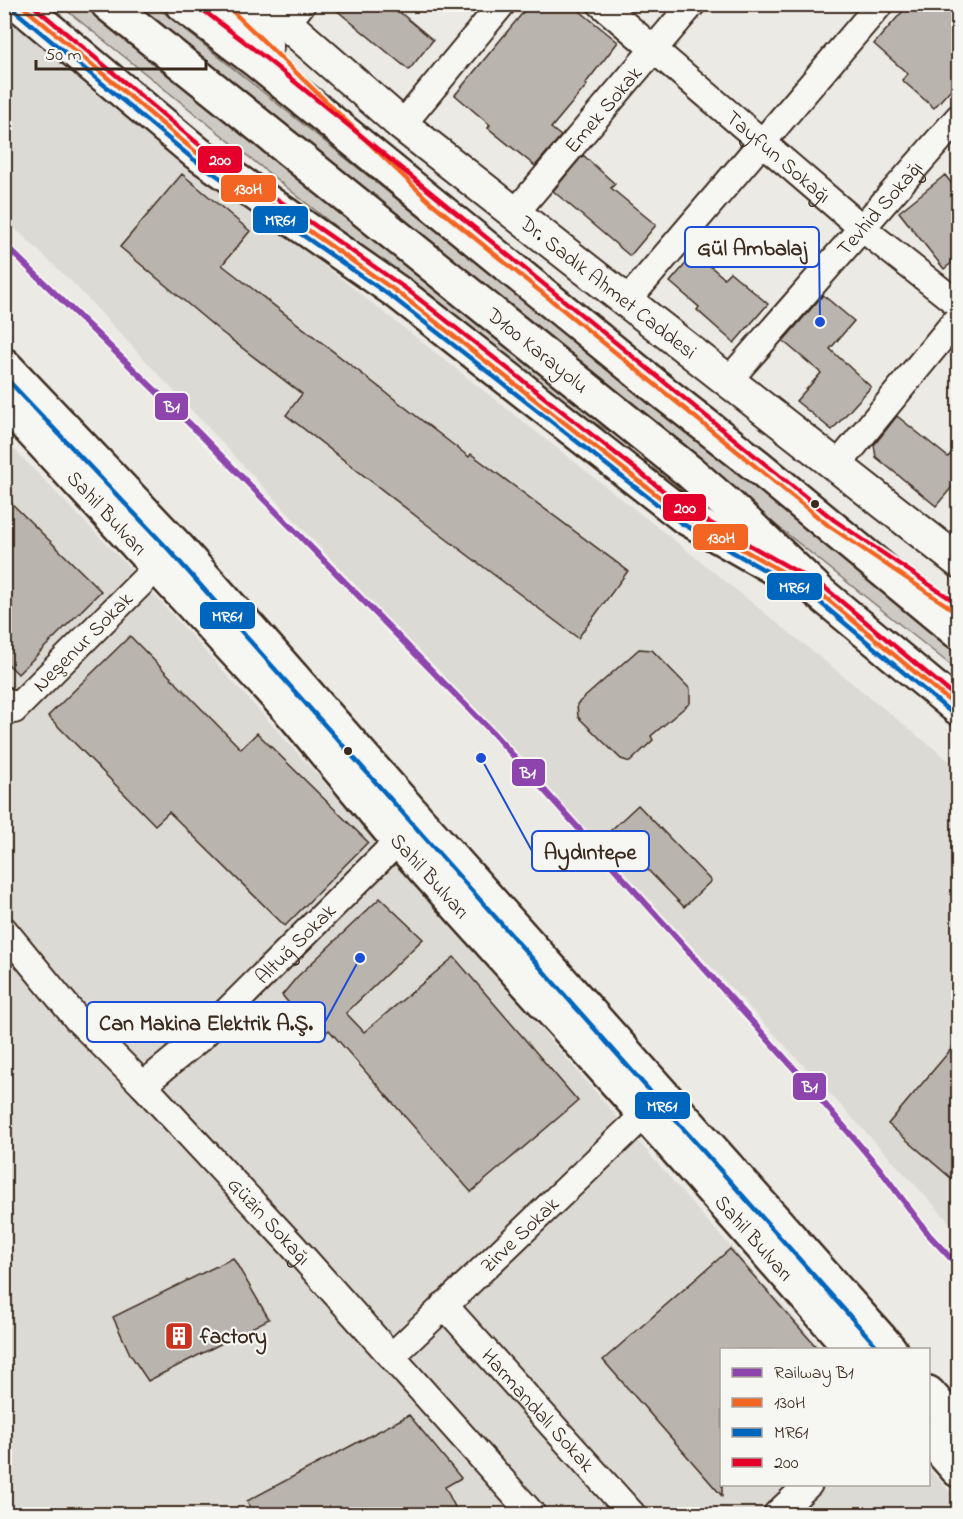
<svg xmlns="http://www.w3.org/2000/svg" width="963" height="1519" font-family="'Indie Flower',sans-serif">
	<rect width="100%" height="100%" fill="#ebeae5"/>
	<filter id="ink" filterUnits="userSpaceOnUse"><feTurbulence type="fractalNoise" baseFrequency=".0167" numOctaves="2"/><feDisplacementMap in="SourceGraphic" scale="12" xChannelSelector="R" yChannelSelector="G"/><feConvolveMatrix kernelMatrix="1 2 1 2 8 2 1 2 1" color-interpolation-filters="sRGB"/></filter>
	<g filter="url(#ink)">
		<path fill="#dcdad4" d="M4 14 670 537 958 768V1231L73 283 5 219Z
			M4 439 128 566 398 864 703 1216 822 1349 722 1350V1484H928L929 1469 958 1500V1514H5Z"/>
		<path fill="#cdcac4" stroke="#847a71" stroke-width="1.5" d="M60 5H90L643 450 584 417 428 301Z
			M127 5H154L958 648V671Z"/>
		<path fill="#bab4ae" stroke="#3b2a1e" stroke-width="1.5" d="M329 4H390L433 40 409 70Z
			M530 4H571L618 42 585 84 587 85 551 128 561 136 535 166 488 128 490 125 455 95Z
			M909 4H958V81L934 108 902 80 908 74 874 44Z
			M583 155 615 184 611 188 656 225 630 256 553 191Z
			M182 174 250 231 222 265 469 457 471 454 628 571 578 638 421 520 286 415 302 394 220 331 120 247Z
			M945 175 958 192V258L944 269 899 212Z
			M695 253 724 278 730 272 768 304 734 343 697 310 699 307 670 282Z
			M823 295 854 321 830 349 871 387 832 430 796 401 821 373 783 341Z
			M897 416 948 457 958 445V480L936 506 876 457 874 445Z
			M4 496 101 591 18 674 4 660Z
			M130 636 241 749 257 733 368 842 285 926 169 812 155 825 48 716Z
			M639 649 652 650 690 689V703L651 736 653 740 630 762 621 759 578 717 577 704Z
			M638 805 711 881 684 907 610 831Z
			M380 898 423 939 346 1013 364 1032 454 957 578 1101 471 1192 329 1030 319 1039 282 995 297 977Z
			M958 1041V1184L888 1124Z
			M730 1249 819 1350H722V1496L603 1360Z
			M233 1258 269 1319 148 1381 130 1354 113 1317Z
			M409 1415 461 1478 445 1487 459 1515H254L247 1501Z"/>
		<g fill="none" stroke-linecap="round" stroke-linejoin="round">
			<g stroke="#3b2a1e" stroke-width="30">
				<g id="minor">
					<path id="s1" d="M601 4 862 228 958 304"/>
					<path d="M287 23 302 4"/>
					<path d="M402 125 502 4"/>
					<path id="s2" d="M515 213 692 4"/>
					<path d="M627 301 880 4"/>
					<path id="s3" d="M728 381 958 118"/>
					<path d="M837 466 958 318"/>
					<path id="s4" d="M4 700 14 710 170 554"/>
					<path id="s5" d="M4 930 77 1019 143 1085 292 1245 532 1514"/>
					<path id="s6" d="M143 1085 199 1039 412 827"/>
					<path id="s7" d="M444 1305 632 1514"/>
					<path id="s8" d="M392 1356 645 1114"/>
					<path d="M777 1514 809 1484"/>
				</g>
			</g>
			<g stroke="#3b2a1e" stroke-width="36">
				<g id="major">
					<path id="s9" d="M264 4 402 125 958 561"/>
				</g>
			</g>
			<g stroke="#3b2a1e" stroke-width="38">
				<g id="highway">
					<path d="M19 4 197 153 400 294 685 517 776 569"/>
					<path id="s10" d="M108 4 691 473 730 507 820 593 958 708"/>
					<path d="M182 4 258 62 664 393 756 465 958 632"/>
					<path d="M224 4 266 46"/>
					<path d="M4 365 177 547 259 639 418 820 890 1350"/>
					<path id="s11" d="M4 401 295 716 398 840 663 1134 853 1350"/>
					<path d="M928 1393 958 1427"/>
					<path d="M928 1436 958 1470"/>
				</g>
			</g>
			<use href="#minor" stroke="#f6f6f2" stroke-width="26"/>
			<use href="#major" stroke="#f6f6f2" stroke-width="32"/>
			<use href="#highway" stroke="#f6f6f2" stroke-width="33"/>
			<g stroke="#f6f6f2" stroke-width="9">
				<path id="bus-1" d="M20 4 197 153 400 294 685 517 820 593 958 708
					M225 4 428 200 829 526 958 613"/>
			</g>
			<g stroke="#f6f6f2" stroke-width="9">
				<path id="bus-2" d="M14 10 193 159 396 300 681 523 816 599 953 714
					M4 376 171 552 880 1350"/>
			</g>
			<g stroke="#f6f6f2" stroke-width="9">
				<path id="bus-3" d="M31 4 202 147 405 288 689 511 824 587 958 699
					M195 4 263 56 834 520 958 604"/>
			</g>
			<use href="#bus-1" stroke="#f26522" stroke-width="4.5"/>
			<use href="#bus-2" stroke="#0065bd" stroke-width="4.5"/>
			<use href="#bus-3" stroke="#e4002b" stroke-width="4.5"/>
			<g stroke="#f6f6f2" stroke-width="10">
				<path id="rail-1" d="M4 244 192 426 492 732 799 1074 879 1168 929 1235 958 1266"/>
			</g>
			<use href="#rail-1" stroke="#8e44ad" stroke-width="6"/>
		</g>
	</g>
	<defs>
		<g id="building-square" transform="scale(1.5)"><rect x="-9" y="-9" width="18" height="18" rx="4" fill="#c8321e" stroke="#f6f6f2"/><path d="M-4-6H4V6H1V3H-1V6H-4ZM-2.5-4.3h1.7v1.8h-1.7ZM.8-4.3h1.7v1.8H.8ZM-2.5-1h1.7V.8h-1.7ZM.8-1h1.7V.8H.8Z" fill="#fff"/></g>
	</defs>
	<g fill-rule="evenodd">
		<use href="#building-square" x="179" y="1336"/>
	</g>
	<g fill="#3b2a1e" stroke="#f6f6f2" stroke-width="2">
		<circle cx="815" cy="504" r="5"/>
		<circle cx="348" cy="751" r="5"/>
	</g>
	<g text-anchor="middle" stroke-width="4.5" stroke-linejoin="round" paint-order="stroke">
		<g font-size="21" fill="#3b2a1e" stroke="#f6f6f2">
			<text dy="7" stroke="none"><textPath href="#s2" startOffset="136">Emek Sokak</textPath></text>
			<text dy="7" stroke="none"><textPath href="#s1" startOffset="234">Tayfun Sokağı</textPath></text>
			<text dy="7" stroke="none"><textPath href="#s3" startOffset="230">Tevhid Sokağı</textPath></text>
			<text dy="7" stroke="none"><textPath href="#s9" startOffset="446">Dr. Sadık Ahmet Caddesi</textPath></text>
			<text dy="7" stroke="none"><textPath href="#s10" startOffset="552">D100 Karayolu</textPath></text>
			<text dy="7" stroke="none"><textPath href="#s11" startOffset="152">Sahil Bulvarı</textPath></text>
			<text dy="7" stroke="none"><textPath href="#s4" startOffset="111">Neşenur Sokak</textPath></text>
			<text dy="7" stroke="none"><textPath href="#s11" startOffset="638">Sahil Bulvarı</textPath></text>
			<text dy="7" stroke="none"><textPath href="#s6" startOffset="208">Altuğ Sokak</textPath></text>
			<text dy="7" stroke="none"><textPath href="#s5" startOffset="394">Güzin Sokağı</textPath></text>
			<text dy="7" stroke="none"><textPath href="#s8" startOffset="176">Zirve Sokak</textPath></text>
			<text dy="7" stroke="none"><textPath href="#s11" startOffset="1124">Sahil Bulvarı</textPath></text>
			<text dy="7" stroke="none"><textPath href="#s7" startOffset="141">Harmandalı Sokak</textPath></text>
		</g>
		<g font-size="21" font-weight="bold" fill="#3b2a1e" stroke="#f6f6f2" text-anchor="start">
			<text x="200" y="1343">factory</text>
		</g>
	</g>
	<path fill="none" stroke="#1d4ed8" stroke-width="2" d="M820 322L819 247M481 758L532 851M360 958L325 1022"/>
	<g fill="#1d4ed8" stroke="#f6f6f2" stroke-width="2">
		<circle cx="820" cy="322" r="6"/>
		<circle cx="481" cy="758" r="6"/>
		<circle cx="360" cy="958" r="6"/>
	</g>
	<g fill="#f6f6f2" stroke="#1d4ed8" stroke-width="2">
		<rect x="685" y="227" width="134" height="40" rx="6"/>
		<rect x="532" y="831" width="117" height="40" rx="6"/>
		<rect x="87" y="1002" width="238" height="40" rx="6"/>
	</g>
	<g font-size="22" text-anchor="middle" font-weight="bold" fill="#3b2a1e">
		<text x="752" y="255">Gül Ambalaj</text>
		<text x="590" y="859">Aydıntepe</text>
		<text x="206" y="1030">Can Makina Elektrik A.Ş.</text>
	</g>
	<g stroke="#f6f6f2" stroke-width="2">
		<rect x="197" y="145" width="46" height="29" rx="6" fill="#e4002b"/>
		<rect x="220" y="174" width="57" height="29" rx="6" fill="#f26522"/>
		<rect x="252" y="205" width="57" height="29" rx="6" fill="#0065bd"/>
		<rect x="154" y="392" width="35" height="29" rx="6" fill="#8e44ad"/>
		<rect x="662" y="493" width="45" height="29" rx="6" fill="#e4002b"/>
		<rect x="692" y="523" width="57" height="28" rx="6" fill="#f26522"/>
		<rect x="766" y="572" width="57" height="29" rx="6" fill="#0065bd"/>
		<rect x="199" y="601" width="57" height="29" rx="6" fill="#0065bd"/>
		<rect x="511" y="758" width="35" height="29" rx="6" fill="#8e44ad"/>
		<rect x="792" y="1072" width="35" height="29" rx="6" fill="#8e44ad"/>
		<rect x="634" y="1091" width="57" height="29" rx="6" fill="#0065bd"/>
	</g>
	<g font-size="16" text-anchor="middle" font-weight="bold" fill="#fff">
		<text x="220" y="165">200</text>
		<text x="248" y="194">130H</text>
		<text x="280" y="225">MR61</text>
		<text x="172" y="412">B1</text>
		<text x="685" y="513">200</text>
		<text x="721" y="543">130H</text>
		<text x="794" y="592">MR61</text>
		<text x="227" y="621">MR61</text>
		<text x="528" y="778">B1</text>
		<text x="810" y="1092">B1</text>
		<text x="662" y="1111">MR61</text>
	</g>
	<rect width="963" height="1519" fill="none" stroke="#f6f6f2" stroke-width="24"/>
	<rect x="12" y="12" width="939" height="1495" fill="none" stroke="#3b2a1e" stroke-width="2" filter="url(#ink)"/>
	<rect x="720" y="1348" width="210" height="138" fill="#f6f6f2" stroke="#aba49d" stroke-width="1.5"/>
	<rect x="732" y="1368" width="30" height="9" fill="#8e44ad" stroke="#aba49d" stroke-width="1.5"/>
	<text x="774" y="1378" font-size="18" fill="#3b2a1e">Railway B1</text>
	<rect x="732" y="1398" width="30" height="9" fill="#f26522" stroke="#aba49d" stroke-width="1.5"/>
	<text x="774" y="1408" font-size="18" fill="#3b2a1e">130H</text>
	<rect x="732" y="1428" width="30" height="9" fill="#0065bd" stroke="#aba49d" stroke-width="1.5"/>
	<text x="774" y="1438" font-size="18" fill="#3b2a1e">MR61</text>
	<rect x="732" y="1458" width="30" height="9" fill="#e4002b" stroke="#aba49d" stroke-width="1.5"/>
	<text x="774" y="1468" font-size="18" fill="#3b2a1e">200</text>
	<path d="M36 60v9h170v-9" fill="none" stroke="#3b2a1e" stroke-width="3"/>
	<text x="45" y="60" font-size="18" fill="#3b2a1e" stroke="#f6f6f2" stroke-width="4.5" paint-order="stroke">50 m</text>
</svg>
